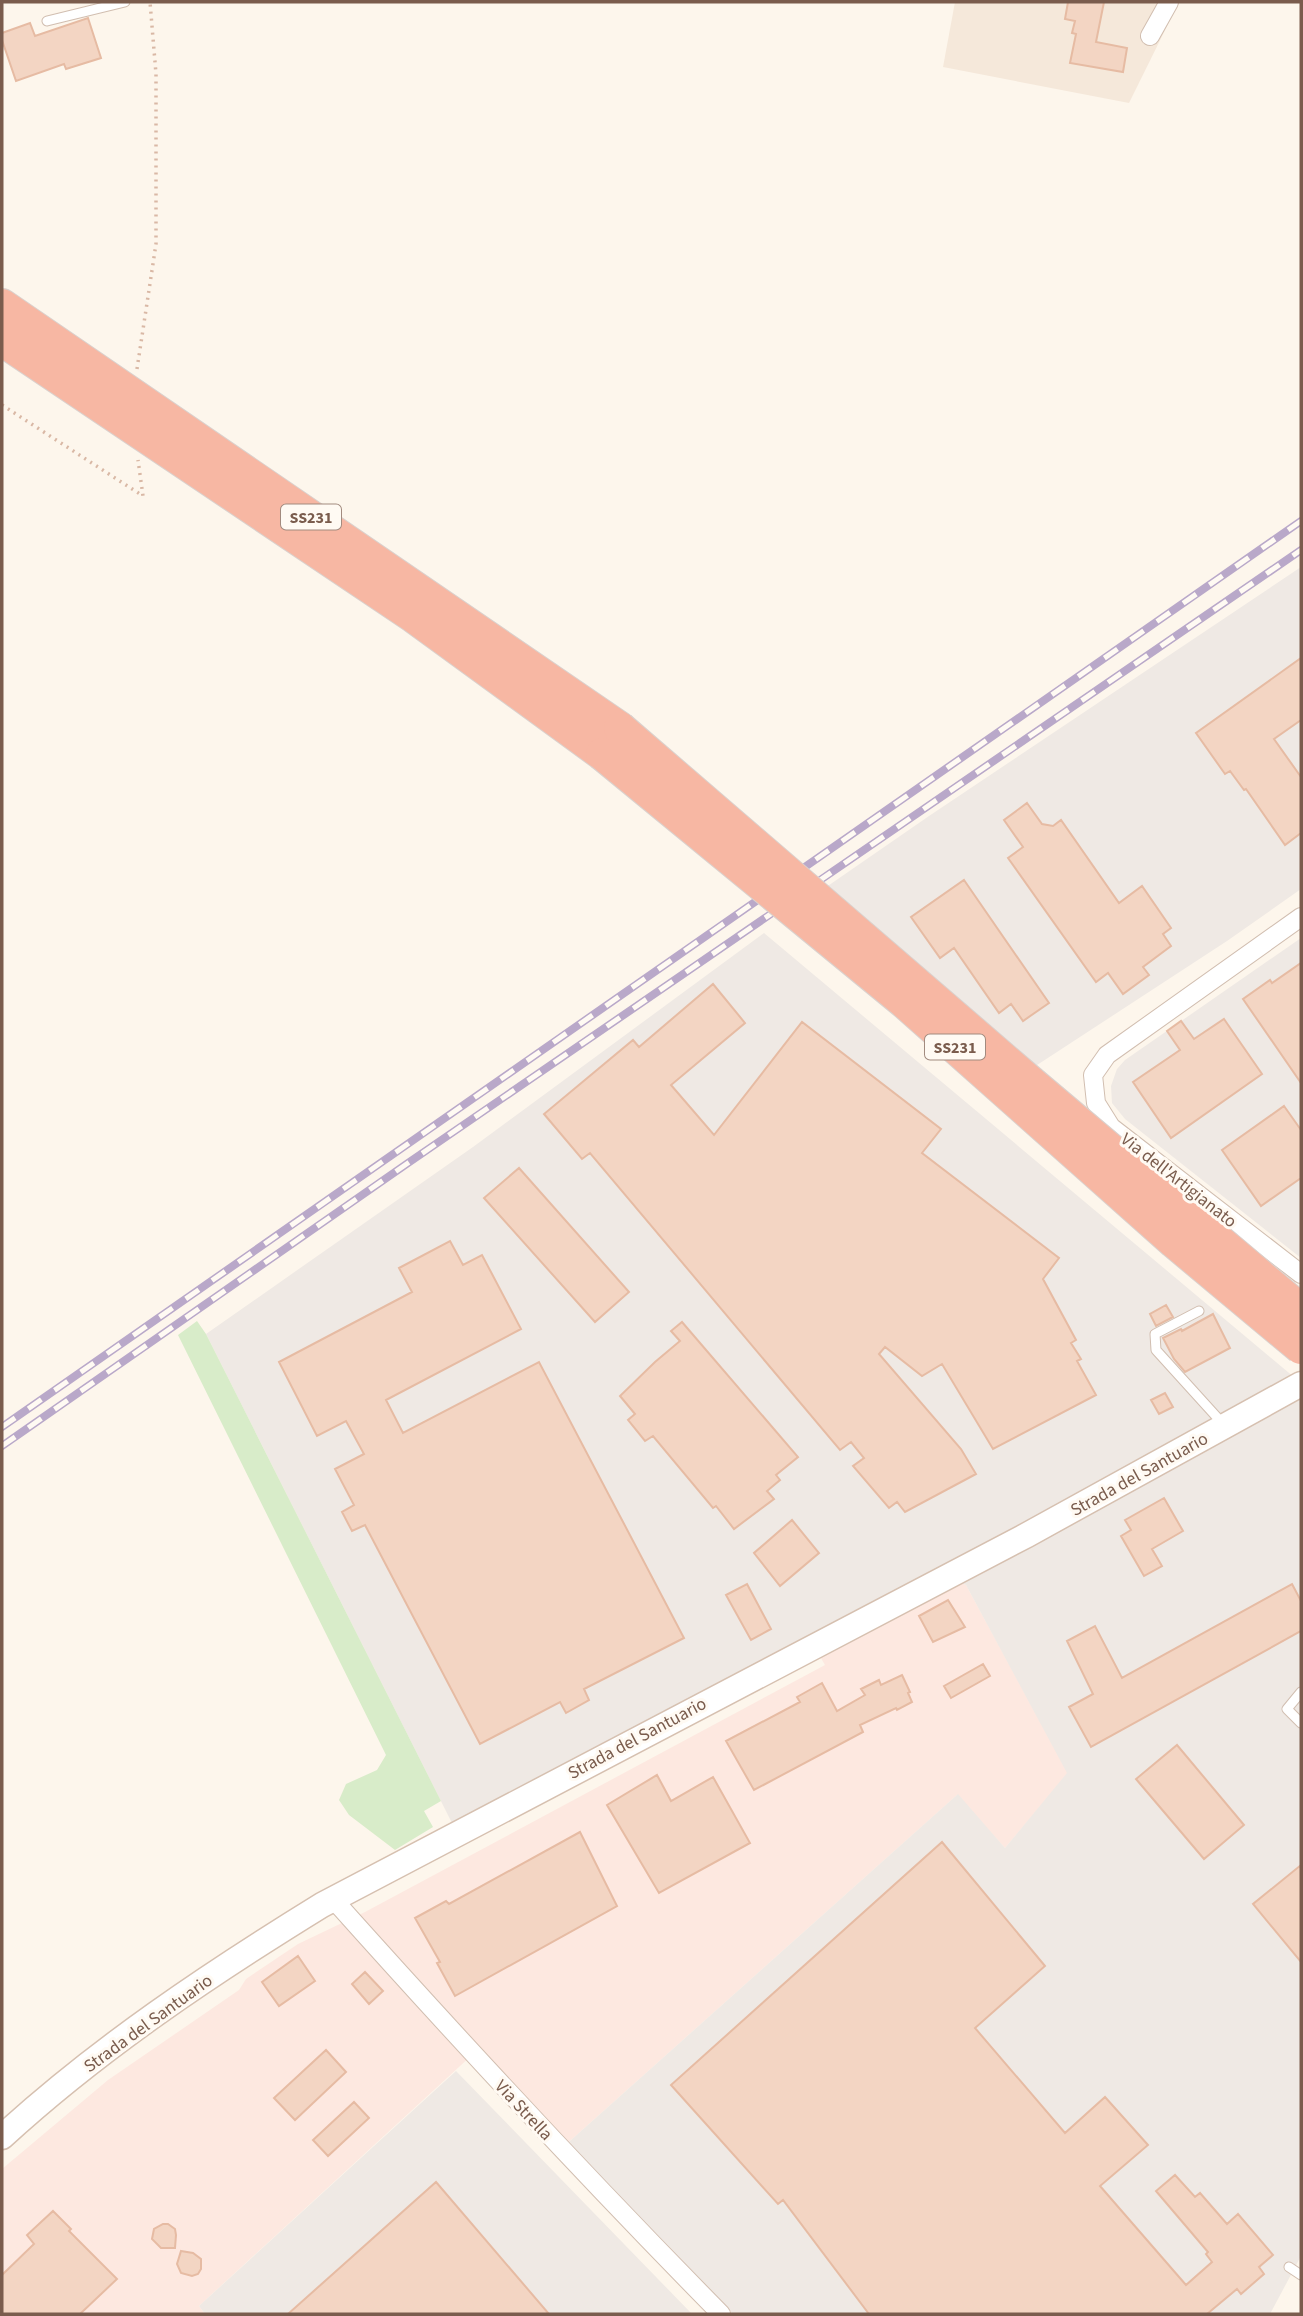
<svg xmlns="http://www.w3.org/2000/svg" width="1303" height="2316" font-family="'Source Sans 3',sans-serif">
	<rect width="100%" height="100%" fill="#fdf6ec"/>
	<path fill="#f5e8da" d="M955 2H1179L1129 103 943 67Z"/>
	<path fill="#fde8e0" d="M954 1580 966 1585 1068 1773 1005 1848 957 1795 561 2149 472 2055 199 2306 205 2314H2V2169L108 2080 239 1990 246 1979 298 1944 365 1912 825 1665 818 1653Z"/>
	<path fill="#efe9e4" d="M1301 567V889L1227 941 1034 1067 822 890 929 816Z
		M764 933 1301 1383V2256L1270 2314H733L561 2149 958 1794 1005 1848 1067 1773 966 1585 936 1573 454 1827 206 1334 473 1147Z
		M1301 938V1258L1125 1119 1112 1103 1111 1086 1117 1069 1125 1060Z
		M456 2071 692 2314H205L199 2306Z"/>
	<path fill="#d8ecc9" d="M197 1321 206 1334 441 1801 424 1811 433 1827 395 1850 349 1815 339 1800 346 1784 377 1770 386 1755 178 1335Z"/>
	<path fill="#f3d5c3" stroke="#e6bba3" stroke-width="2" d="M1068 2H1104L1096 42 1127 48 1123 72 1070 63 1076 34 1072 33 1075 21 1065 19Z
		M88 18 101 58 66 69 64 64 16 81 2 40V33L30 23 35 36Z
		M1301 658V720L1274 739 1301 777V833L1285 845 1246 789 1244 790 1230 771 1225 774 1196 733Z
		M1027 803 1042 824 1053 826 1061 820 1119 903 1142 886 1171 928 1163 934 1171 946 1143 967 1149 975 1123 994 1108 973 1096 982 1008 858 1023 847 1004 820Z
		M964 880 1049 1003 1023 1021 1011 1004 999 1013 954 948 940 958 911 917Z
		M1301 963V1083L1243 999 1270 980 1272 983Z
		M713 984 745 1023 671 1085 714 1135 802 1022 941 1129 922 1153 1059 1258 1043 1279 1076 1340 1071 1343 1081 1359 1077 1361 1096 1395 993 1449 942 1364 922 1376 885 1347 879 1354 961 1449 976 1474 905 1512 897 1502 889 1508 853 1466 864 1458 851 1442 840 1450 590 1153 582 1159 544 1114 633 1040 639 1047Z
		M1224 1019 1262 1074 1171 1138 1133 1082 1180 1050 1167 1031 1181 1021 1194 1039Z
		M1284 1106 1301 1130V1178L1261 1206 1222 1150Z
		M519 1168 629 1292 595 1322 484 1198Z
		M450 1241 463 1265 482 1255 521 1329 386 1400 403 1433 539 1362 684 1638 584 1689 589 1700 566 1713 560 1702 480 1744 365 1525 352 1531 342 1512 354 1505 335 1469 364 1454 346 1421 317 1436 279 1362 412 1292 399 1268Z
		M1166 1305 1173 1317 1156 1326 1150 1314Z
		M1213 1314 1230 1348 1185 1372 1174 1359 1163 1338 1181 1329 1182 1331Z
		M682 1322 798 1457 776 1475 780 1480 767 1491 774 1499 734 1529 716 1506 713 1508 653 1436 645 1441 628 1420 635 1414 620 1396 655 1362 680 1341 671 1331Z
		M1165 1393 1173 1407 1159 1414 1151 1400Z
		M1164 1498 1183 1531 1152 1549 1162 1566 1144 1576 1121 1536 1131 1530 1125 1520Z
		M792 1520 819 1553 780 1586 754 1553Z
		M747 1584 771 1629 751 1640 726 1595Z
		M1292 1584 1301 1601V1631L1091 1747 1069 1707 1093 1694 1067 1641 1095 1626 1122 1678Z
		M948 1600 965 1627 933 1642 919 1616Z
		M983 1664 990 1676 951 1698 944 1686Z
		M902 1675 910 1692 908 1693 912 1702 897 1710 896 1708 860 1725 863 1732 754 1790 726 1741 800 1702 797 1697 822 1683 837 1711 865 1695 861 1689 879 1680 881 1685Z
		M1177 1745 1244 1825 1204 1859 1136 1779Z
		M657 1775 671 1801 713 1777 750 1843 659 1893 607 1805Z
		M580 1832 617 1906 455 1996 437 1963 440 1962 415 1918 446 1901 449 1904Z
		M942 1842 1045 1966 975 2028 1065 2133 1105 2097 1148 2145 1100 2186 1186 2285 1212 2262 1206 2254 1208 2252 1156 2191 1175 2175 1195 2197 1200 2193 1227 2224 1238 2214 1273 2255 1259 2267 1264 2274 1241 2294 1237 2289 1207 2314H869L783 2200 778 2204 671 2085Z
		M1301 1865V1962L1253 1904Z
		M298 1956 315 1981 279 2006 262 1982Z
		M365 1972 383 1991 369 2004 352 1984Z
		M326 2050 346 2072 295 2120 274 2098Z
		M354 2102 369 2118 328 2156 313 2140Z
		M436 2182 549 2314H288Z
		M53 2211 71 2229 69 2231 117 2279 80 2314H2V2275L34 2244 27 2235Z
		M163 2224H168L175 2229 176 2235 175 2248H161L152 2239 154 2229Z
		M181 2251 193 2253 201 2259V2269L198 2274 192 2276 181 2273 177 2264Z"/>
	<g fill="none" stroke-linecap="round" stroke-linejoin="round">
		<g stroke="#d1beb0" stroke-width="11">
			<path id="lane" d="M47 21 125 2
				M1199 1311 1155 1334 1156 1350 1224 1425
				M1301 1692 1287 1709 1301 1723
				M1289 2267 1301 2275"/>
		</g>
		<g stroke="#d1beb0" stroke-width="20">
			<path id="street" d="M1150 36 1169 2
				M1301 917 1107 1055 1093 1075 1096 1103 1111 1127 1301 1274
				M333 1899C460 2041 588 2179 721 2314"/>
		</g>
		<g stroke="#d6c0b0" stroke-width="27">
			<path id="secondary" d="M2 2137C99 2048 210 1974 322 1905L1027 1535 1301 1384"/>
		</g>
		<g stroke="#dad1cd" stroke-width="34">
			<path id="highway" d="M2 305 620 728
				M2 340 414 617 602 754"/>
		</g>
		<path stroke="#d9b8a5" stroke-width="3.5" stroke-dasharray="2 5" stroke-linecap="butt" d="M137 369 156 244V74L150 2
			M2 405 143 496 138 460"/>
		<use href="#lane" stroke="#fff" stroke-width="9"/>
		<use href="#street" stroke="#fff" stroke-width="18"/>
		<use href="#secondary" stroke="#fff" stroke-width="24"/>
		<use href="#highway" stroke="#f7b7a3" stroke-width="32"/>
		<g stroke="#b9a8c9" stroke-width="8">
			<path id="rail" d="M2 1427 1301 521
				M2 1446 408 1163 1301 550"/>
		</g>
		<use href="#rail" stroke="#fffaf3" stroke-width="5" stroke-dasharray="16" stroke-linecap="butt"/>
		<g stroke="#dad1cd" stroke-width="34" stroke-linecap="butt">
			<path id="highway-bridge" d="M620 728 1033 1084 1301 1310
				M602 754 904 1002 1174 1242 1301 1348"/>
		</g>
		<use href="#highway-bridge" stroke="#f7b7a3" stroke-width="32"/>
	</g>
	<g text-anchor="middle" stroke-width="6" stroke-linejoin="round" paint-order="stroke">
		<g fill="#fffaf3" stroke="#a28b7f" stroke-width="2">
			<rect x="281" y="504.5" width="60" height="25" rx="5"/>
			<rect x="925" y="1034.5" width="60" height="25" rx="5"/>
		</g>
		<g font-size="16" font-weight="bold" fill="#7a5c4d">
			<text x="311" y="523">SS231</text>
			<text x="955" y="1053">SS231</text>
		</g>
		<g font-size="18" fill="#7a5c4d" stroke="#fffaf3">
			<text transform="translate(1179 1180) rotate(38)" y="6">Via dell'Artigianato</text>
			<text transform="translate(1139 1474) rotate(-29)" y="6">Strada del Santuario</text>
			<text transform="translate(637 1738) rotate(-28)" y="6">Strada del Santuario</text>
			<text transform="translate(148 2023) rotate(-36)" y="6">Strada del Santuario</text>
			<text transform="translate(524 2110) rotate(47)" y="6">Via Strella</text>
		</g>
	</g>
	<rect width="1303" height="2316" fill="none" stroke="#7a5c4d" stroke-width="7"/>
</svg>
